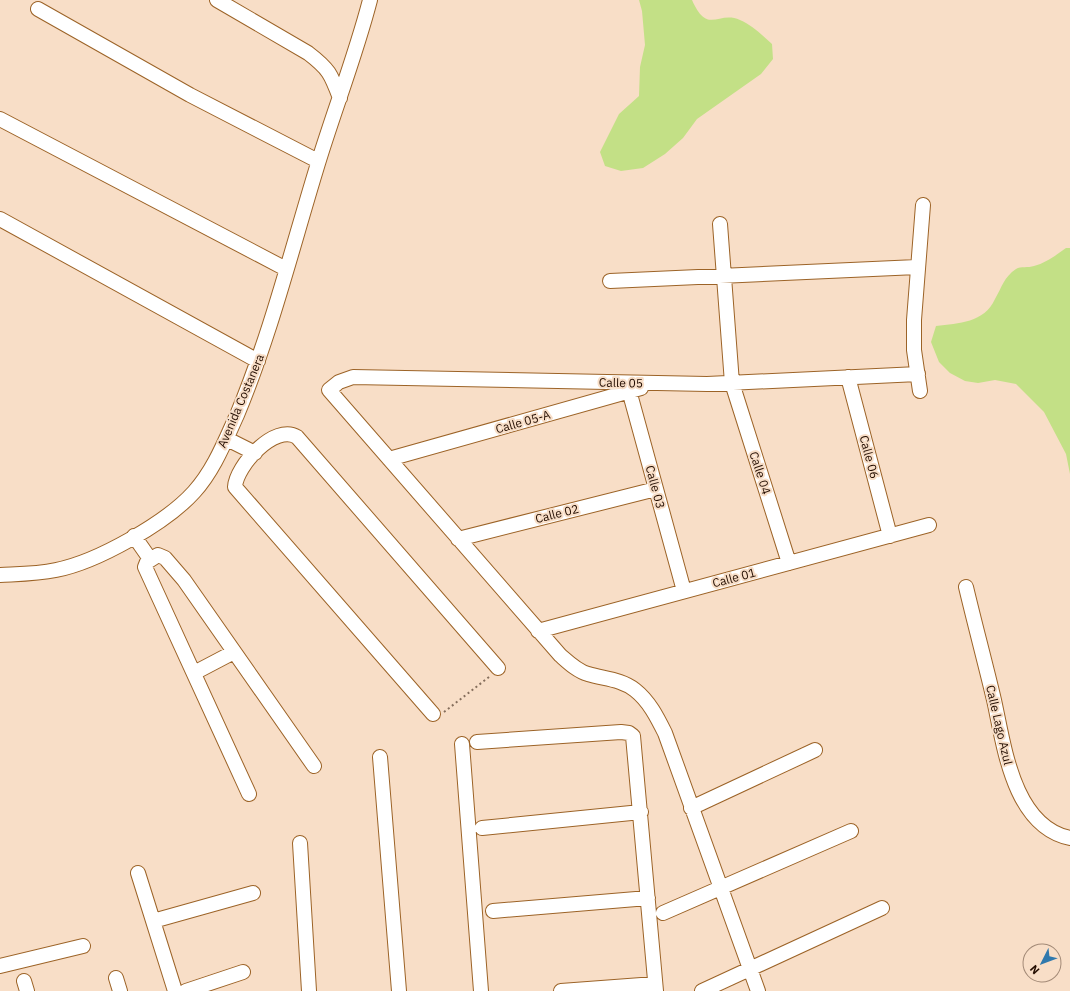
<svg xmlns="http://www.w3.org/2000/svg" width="1070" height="991" font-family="'IBM Plex Sans',sans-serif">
	<rect width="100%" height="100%" fill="#f8dec7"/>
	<path fill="#c3e086" d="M639 0H692C708 36 718 10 740 20 752 25 762 35 772 44L773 59 761 74 697 119 683 138 665 154 643 168 621 171 605 166 600 152 619 114 639 96 640 67 645 45 642 11Z
		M1066 248H1070V474L1066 454 1044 412 1016 384 995 380 978 383 965 381 950 373 939 362 931 342 936 326C959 323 984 323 995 299 1002 287 1004 277 1016 269 1021 266 1028 268 1034 266 1046 263 1056 255 1066 248Z"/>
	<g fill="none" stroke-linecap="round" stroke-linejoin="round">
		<g stroke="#9c6327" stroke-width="16">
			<path id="minor" d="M217 0 308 53C329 69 331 74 340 98
				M38 9 190 95 318 161
				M0 119 286 269
				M0 219 258 361
				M720 224 732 383 789 563
				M610 281 917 267
				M848 377 890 536
				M627 383 684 591
				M920 391 914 350V320L923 205
				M227 439 255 453
				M389 459 641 388
				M134 536 150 559
				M458 539 656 489
				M0 575C19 574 37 574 56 570 97 562 166 523 194 492 214 470 225 441 237 415 270 336 291 252 316 170 333 113 355 58 370 0
				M966 587C975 625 985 662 994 700 1004 745 1013 826 1070 838
				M538 631 929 525
				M194 673 234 652
				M433 714 235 487C236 466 275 423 297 437L498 668
				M477 742 621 732 629 733 633 736 656 991
				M462 744 481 991
				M380 757 399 991
				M249 794 145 567 147 562 158 555 165 558 184 580 314 766
				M691 808 815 750
				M482 828 641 812
				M300 843 309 991
				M138 873 175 991
				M493 911 648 898
				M663 913 851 831
				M153 921 253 893
				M0 966 83 946
				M116 978 120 991
				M24 981 27 991
				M186 991 243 972
				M561 991 655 984
				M702 991 882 908
				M758 991 665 733C657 717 649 701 635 690 621 679 604 679 588 674 577 671 568 662 560 655L329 390 339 382 353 377 707 384 918 374"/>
		</g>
		<path stroke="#856e5c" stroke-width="2" stroke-dasharray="2 3" stroke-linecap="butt" d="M444 712 489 677"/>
		<use href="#minor" stroke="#fff" stroke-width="14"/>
	</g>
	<g text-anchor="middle" stroke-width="4" stroke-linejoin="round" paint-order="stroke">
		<g font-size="12" fill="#230d00" stroke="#f8dec7">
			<text transform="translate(621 383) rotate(1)" y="4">Calle 05</text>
			<text transform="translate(241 401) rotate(-67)" y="4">Avenida Costanera</text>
			<text transform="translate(523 422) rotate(-16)" y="4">Calle 05-A</text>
			<text transform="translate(869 457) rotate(75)" y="4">Calle 06</text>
			<text transform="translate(760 473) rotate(72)" y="4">Calle 04</text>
			<text transform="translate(655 487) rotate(75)" y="4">Calle 03</text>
			<text transform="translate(557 514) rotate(-14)" y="4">Calle 02</text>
			<text transform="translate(734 578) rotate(-15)" y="4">Calle 01</text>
			<text transform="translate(999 725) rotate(77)" y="4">Calle Lago Azul</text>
		</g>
	</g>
	<g transform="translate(1042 963) rotate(228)"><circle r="19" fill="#f8dec7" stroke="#a38a77"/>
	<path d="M0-3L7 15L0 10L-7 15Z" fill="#3079ad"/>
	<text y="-6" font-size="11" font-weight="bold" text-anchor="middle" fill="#230d00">N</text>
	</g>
</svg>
